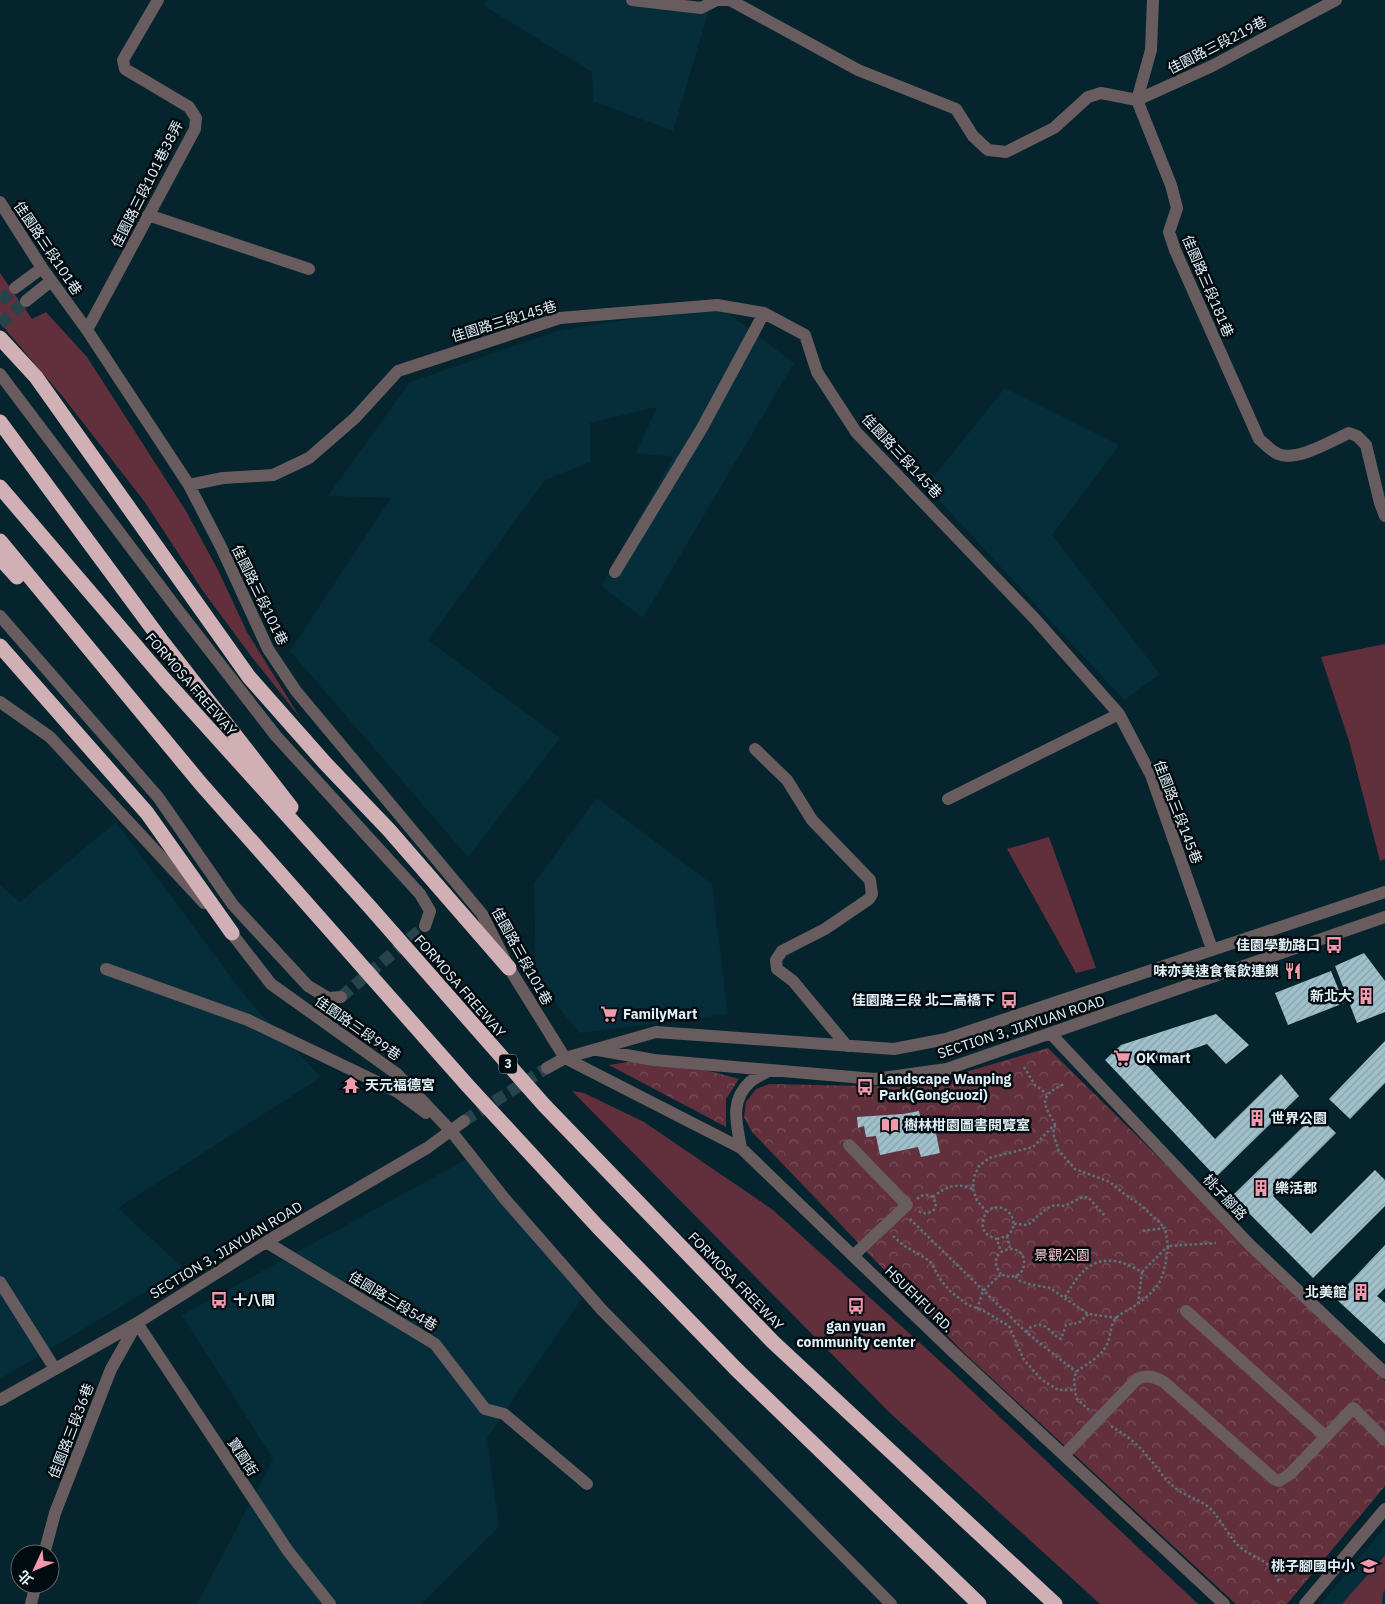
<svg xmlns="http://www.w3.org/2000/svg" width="1385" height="1604" font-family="'IBM Plex Sans','Noto Sans TC',sans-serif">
	<defs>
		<pattern id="park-crowns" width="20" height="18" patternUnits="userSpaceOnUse" patternTransform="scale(1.25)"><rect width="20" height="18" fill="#61303c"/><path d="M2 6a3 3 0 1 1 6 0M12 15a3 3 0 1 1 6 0" fill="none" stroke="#774e59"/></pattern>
		<pattern id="building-hatch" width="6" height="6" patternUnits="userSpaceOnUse" patternTransform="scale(1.25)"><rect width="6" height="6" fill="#a0c0cb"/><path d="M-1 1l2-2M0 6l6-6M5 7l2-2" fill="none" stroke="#89a2ab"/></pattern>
	</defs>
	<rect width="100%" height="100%" fill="#06242d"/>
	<path fill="#052e3a" d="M487 0H683L709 10 673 131 593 101 592 72 484 6Z
		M717 305 794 363 643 618 601 586 673 457 636 453 657 407 590 423V462L545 480 428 640 560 738 468 857 290 651 391 498 328 496 410 382 557 331Z
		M1005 388 1119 445 1052 535 1160 674 1124 700 926 486Z
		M597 798 712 884 728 1014 579 1033 536 978 534 883Z
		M116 822 248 1000 321 1077 118 1208 184 1269 0 1379V885L20 902Z
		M469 1158 582 1298 487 1438 499 1527 421 1604H197L273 1459 182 1315Z
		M1385 1527V1604H1321Z"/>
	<path fill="#61303c" d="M0 273 32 319 46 312 87 357 186 511 218 570 247 632 301 719 251 656 203 591 144 501 63 397 0 323Z
		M1385 644V859L1380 861 1349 741 1321 657Z
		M1049 837 1096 968 1076 973 1007 849Z
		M572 1091 584 1093 644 1122 773 1210 952 1372 1198 1604H1100L889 1412Z
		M1385 1555V1590L1383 1593 1382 1604H1342Z"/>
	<path fill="url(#park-crowns)" d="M1048 1048 1385 1381V1486L1287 1604H1236L962 1351 752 1132 744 1117 746 1102 756 1089 769 1084 914 1087Z
		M658 1057 739 1079 726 1099V1127L609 1065Z"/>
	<path fill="url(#building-hatch)" d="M1364 953 1385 981V1012L1357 1023 1335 966Z
		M1331 971 1344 1003 1288 1025 1275 993Z
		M1216 1014 1249 1045 1226 1064 1207 1044 1147 1065 1215 1139 1281 1074 1299 1096 1216 1177 1105 1060 1121 1045Z
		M1385 1041V1083L1350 1119 1329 1099Z
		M919 1111 922 1126 934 1123 940 1153 921 1157 918 1147 880 1155 876 1136 866 1137 864 1126 858 1128 857 1117 903 1114Z
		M1316 1114 1336 1133 1273 1196 1311 1234 1375 1170 1385 1180V1206L1313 1278 1232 1196Z
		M1385 1245V1288L1377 1296 1385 1303V1344L1335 1298Z"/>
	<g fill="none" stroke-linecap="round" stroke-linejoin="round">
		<path stroke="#27434b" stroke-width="12" stroke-dasharray="12 6" stroke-linecap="butt" d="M0 301 15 288
			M0 324 26 301
			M341 997 425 926
			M464 1121 547 1068"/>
		<path stroke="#5b747b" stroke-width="2.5" stroke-dasharray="2.5 2.5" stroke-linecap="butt" d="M1024 1067 1035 1085 1047 1094
			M1055 1125 1053 1134 1059 1151 1075 1169 1110 1182 1123 1193 1142 1206 1165 1228
			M933 1197C945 1187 957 1182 972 1189
			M917 1199C923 1194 927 1194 933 1197L936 1204 934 1210C927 1214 925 1214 918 1211
			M987 1212 977 1201 973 1189 974 1177 979 1166 989 1158 1033 1147 1055 1124C1041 1101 1040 1096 1064 1084
			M910 1219 1026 1332 1076 1372
			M1014 1224 1028 1225 1047 1208 1055 1205 1065 1206 1080 1198 1088 1197 1105 1216
			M893 1236 903 1245 930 1261 940 1279 950 1291 968 1305 984 1311 1009 1326 1024 1360 1041 1379 1058 1390H1074
			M1007 1236 1010 1248
			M997 1239 1007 1236C1026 1220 998 1194 985 1215 983 1218 982 1223 983 1227 984 1234 990 1237 997 1239L1001 1252
			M1142 1272 1168 1246 1165 1228 1143 1231
			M1016 1276 1020 1281 1029 1284 1050 1288 1088 1314 1117 1318
			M1065 1297C1078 1275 1091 1255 1120 1262 1128 1264 1135 1269 1142 1272L1138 1304
			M977 1309 983 1291 1001 1274C1010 1279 1023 1277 1024 1264 1026 1238 981 1249 1001 1274
			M1026 1332 1031 1327C1048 1320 1049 1334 1061 1339L1066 1325 1079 1323 1088 1314
			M1089 1410 1076 1398 1074 1380 1076 1372C1087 1363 1101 1358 1107 1344 1111 1336 1110 1325 1116 1318 1121 1313 1130 1309 1136 1305 1162 1287 1164 1277 1168 1246L1216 1243
			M1111 1426C1126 1435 1138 1444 1149 1458 1157 1467 1164 1479 1174 1487 1184 1496 1197 1498 1207 1506 1221 1517 1227 1536 1240 1547 1257 1561 1270 1558 1279 1582"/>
		<path stroke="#695c5e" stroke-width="12" d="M632 0 701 8 717 0
			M720 0H730L858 70 956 109 973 136 988 150 1006 152 1054 128 1088 97 1101 93 1137 100
			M1137 100 1171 185 1177 208 1169 232 1175 250 1259 439C1265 444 1271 451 1278 454 1297 462 1331 441 1349 433L1357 436 1366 445 1380 503 1385 516
			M1137 100 1212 66 1336 0
			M1137 100 1151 50 1153 0
			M0 202 42 268 87 330 189 485 222 549 268 649 296 691 482 914 509 968 565 1058
			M148 215 309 269
			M15 288 42 268
			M26 301 51 281
			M87 330 195 129 196 118 189 107 125 69 123 60 158 0
			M0 374 178 610 276 736 420 894 430 911 425 926
			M189 485 223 478 273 475 309 458 355 418 398 371 560 318 717 305 764 313 805 335 817 372 856 432 1035 619 1119 714 1151 775 1212 949
			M615 572 702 428 764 313
			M0 616 158 797 233 905 308 986 328 998 341 997
			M0 702 50 737 204 903
			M755 749 787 780 812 820 870 880 872 894 869 899 825 929 782 951 776 960 777 969 793 981 847 1046
			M948 799 1119 714
			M226 926 271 984 397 1074 451 1131 504 1198 602 1310 891 1604
			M106 969 248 1020 396 1091 426 1113
			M1051 1034 1249 1244 1385 1373
			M598 1050 654 1060 875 1079 947 1069 1385 917
			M565 1058 741 1148 954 1353 1224 1604
			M547 1068 565 1058 656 1032 894 1049 946 1039 1385 892
			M849 1145 907 1205 853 1256
			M741 1148C737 1125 729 1101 750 1082 755 1077 764 1074 770 1070
			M266 1242 435 1344 485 1409 504 1414 587 1484
			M0 1282 55 1369
			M1186 1311 1326 1437
			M0 1400 137 1323 266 1242 427 1148 464 1121
			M1064 1455 1137 1379C1148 1374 1154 1377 1164 1382L1274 1479 1279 1481 1290 1474 1353 1408 1385 1440
			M44 1554 55 1513 111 1369 137 1323 288 1551 330 1604
			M31 1604 36 1584
			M1305 1604 1385 1509"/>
		<path stroke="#d0b0b5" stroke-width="15" d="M0 338 36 377 249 677 325 763 389 830 509 968
			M0 422 161 640 291 807
			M0 487 165 680 369 906 544 1105 773 1342 1055 1604
			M0 541 201 784 468 1086 598 1227 737 1370 979 1604
			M0 558 17 577
			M0 646 147 813 232 933"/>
	</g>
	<defs>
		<g id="bus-bare" transform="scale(1.35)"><path d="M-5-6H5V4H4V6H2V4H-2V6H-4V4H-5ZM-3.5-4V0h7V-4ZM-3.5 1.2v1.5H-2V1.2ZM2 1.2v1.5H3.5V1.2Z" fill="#f29aad" stroke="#020b0f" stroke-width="2.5" paint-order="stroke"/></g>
		<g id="restaurant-bare" transform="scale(1.35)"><path d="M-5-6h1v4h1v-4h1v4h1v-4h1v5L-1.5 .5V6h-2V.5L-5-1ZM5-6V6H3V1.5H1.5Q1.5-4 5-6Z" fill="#f29aad" stroke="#020b0f" stroke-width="2.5" paint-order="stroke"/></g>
		<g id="building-bare" transform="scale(1.35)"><path d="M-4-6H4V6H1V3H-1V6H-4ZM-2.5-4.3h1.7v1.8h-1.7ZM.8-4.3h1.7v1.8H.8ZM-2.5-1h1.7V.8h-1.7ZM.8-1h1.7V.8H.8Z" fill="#f29aad" stroke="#020b0f" stroke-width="2.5" paint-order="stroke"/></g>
		<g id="supermarket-bare" transform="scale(1.35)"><path d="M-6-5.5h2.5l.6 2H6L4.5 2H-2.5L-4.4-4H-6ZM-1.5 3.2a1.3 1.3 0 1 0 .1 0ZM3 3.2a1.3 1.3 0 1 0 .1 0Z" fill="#f29aad" stroke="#020b0f" stroke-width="2.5" paint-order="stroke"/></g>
		<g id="temple-bare" transform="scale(1.35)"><path d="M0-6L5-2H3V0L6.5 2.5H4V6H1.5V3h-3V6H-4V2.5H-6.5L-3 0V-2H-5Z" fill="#f29aad" stroke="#020b0f" stroke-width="2.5" paint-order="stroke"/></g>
		<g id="library-bare" transform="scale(1.35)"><path d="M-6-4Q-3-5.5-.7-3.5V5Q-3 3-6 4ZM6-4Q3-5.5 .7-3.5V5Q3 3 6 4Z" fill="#f29aad" stroke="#020b0f" stroke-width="2.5" paint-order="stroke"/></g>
		<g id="school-bare" transform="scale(1.35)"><path d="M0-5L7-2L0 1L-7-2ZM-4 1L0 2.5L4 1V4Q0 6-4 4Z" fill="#f29aad" stroke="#020b0f" stroke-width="2.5" paint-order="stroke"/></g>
	</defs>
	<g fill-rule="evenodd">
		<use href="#bus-bare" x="1334" y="945"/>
		<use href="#restaurant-bare" x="1293" y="971"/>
		<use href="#building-bare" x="1366" y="996"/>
		<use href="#bus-bare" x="1009" y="1000"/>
		<use href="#supermarket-bare" x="609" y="1014"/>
		<use href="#supermarket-bare" x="1122" y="1058"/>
		<use href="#temple-bare" x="351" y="1085"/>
		<use href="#bus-bare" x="865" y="1087"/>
		<use href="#building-bare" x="1257" y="1118"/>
		<use href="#library-bare" x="890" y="1125"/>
		<use href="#building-bare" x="1261" y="1188"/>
		<use href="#building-bare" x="1361" y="1292"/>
		<use href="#bus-bare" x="219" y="1300"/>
		<use href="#bus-bare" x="856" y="1306"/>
		<use href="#school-bare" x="1369" y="1566"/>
	</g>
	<g text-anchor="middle" stroke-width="5" stroke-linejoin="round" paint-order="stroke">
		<rect fill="#020b0f" stroke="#9eacb1" stroke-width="1" x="499" y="1054.5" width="18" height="19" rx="4"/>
		<g font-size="12" font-weight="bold" fill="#e1f1f7">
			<text x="508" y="1068">3</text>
		</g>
		<g font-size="14" fill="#e1f1f7" stroke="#020b0f">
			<text transform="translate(1217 45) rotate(-27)" y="5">佳園路三段219巷</text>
			<text transform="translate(147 184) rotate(-63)" y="5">佳園路三段101巷38弄</text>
			<text transform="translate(48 248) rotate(56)" y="5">佳園路三段101巷</text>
			<text transform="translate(1208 286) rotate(67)" y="5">佳園路三段181巷</text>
			<text transform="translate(504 321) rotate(-17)" y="5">佳園路三段145巷</text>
			<text transform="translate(902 456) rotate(47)" y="5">佳園路三段145巷</text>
			<text transform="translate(260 595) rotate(64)" y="5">佳園路三段101巷</text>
			<text transform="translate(191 684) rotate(49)" y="5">FORMOSA FREEWAY</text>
			<text transform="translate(1178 812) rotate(69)" y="5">佳園路三段145巷</text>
			<text transform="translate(522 956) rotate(61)" y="5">佳園路三段101巷</text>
			<text transform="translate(460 986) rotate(49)" y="5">FORMOSA FREEWAY</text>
			<text transform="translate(1021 1027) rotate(-18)" y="5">SECTION 3, JIAYUAN ROAD</text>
			<text transform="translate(358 1028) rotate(35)" y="5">佳園路三段99巷</text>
			<text transform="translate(1225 1197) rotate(47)" y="5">桃子腳路</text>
			<text transform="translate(226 1250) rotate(-31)" y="5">SECTION 3, JIAYUAN ROAD</text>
			<text transform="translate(736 1281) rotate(46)" y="5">FORMOSA FREEWAY</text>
			<text transform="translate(919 1299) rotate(44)" y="5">HSUEHFU RD.</text>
			<text transform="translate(393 1301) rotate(31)" y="5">佳園路三段54巷</text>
			<text transform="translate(71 1431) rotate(-69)" y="5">佳園路三段36巷</text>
			<text transform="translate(243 1457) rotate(57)" y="5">寶園街</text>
		</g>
		<g font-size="14" font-weight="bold" fill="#e1f1f7" stroke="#020b0f" text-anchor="start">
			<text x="1320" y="950" text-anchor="end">佳園學勤路口</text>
			<text x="1279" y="976" text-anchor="end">味亦美速食餐飲連鎖</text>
			<text x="1352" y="1001" text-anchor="end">新北大</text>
			<text x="995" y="1005" text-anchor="end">佳園路三段 北二高橋下</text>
			<text x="623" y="1019">FamilyMart</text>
			<text x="1136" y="1063">OK mart</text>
			<text x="879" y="1084">Landscape Wanping<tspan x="879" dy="16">Park(Gongcuozi)</tspan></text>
			<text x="365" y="1090">天元福德宮</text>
			<text x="1271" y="1123">世界公園</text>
			<text x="904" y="1130">樹林柑園圖書閱覽室</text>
			<text x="1275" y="1193">樂活郡</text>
			<text x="1347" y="1297" text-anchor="end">北美館</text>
			<text x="233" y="1305">十八間</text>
			<text x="856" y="1331" text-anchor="middle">gan yuan<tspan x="856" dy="16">community center</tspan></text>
			<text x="1355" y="1571" text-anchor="end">桃子腳國中小</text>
		</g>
		<g font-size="14" fill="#fec0cc" stroke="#020b0f">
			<text x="1062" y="1260">景觀公園</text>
		</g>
	</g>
	<g transform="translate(35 1569) rotate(226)"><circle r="24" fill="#020b0f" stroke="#5b676c"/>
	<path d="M0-4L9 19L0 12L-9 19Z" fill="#f29aad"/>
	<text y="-8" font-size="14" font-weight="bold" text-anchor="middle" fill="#e1f1f7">北</text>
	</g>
</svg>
